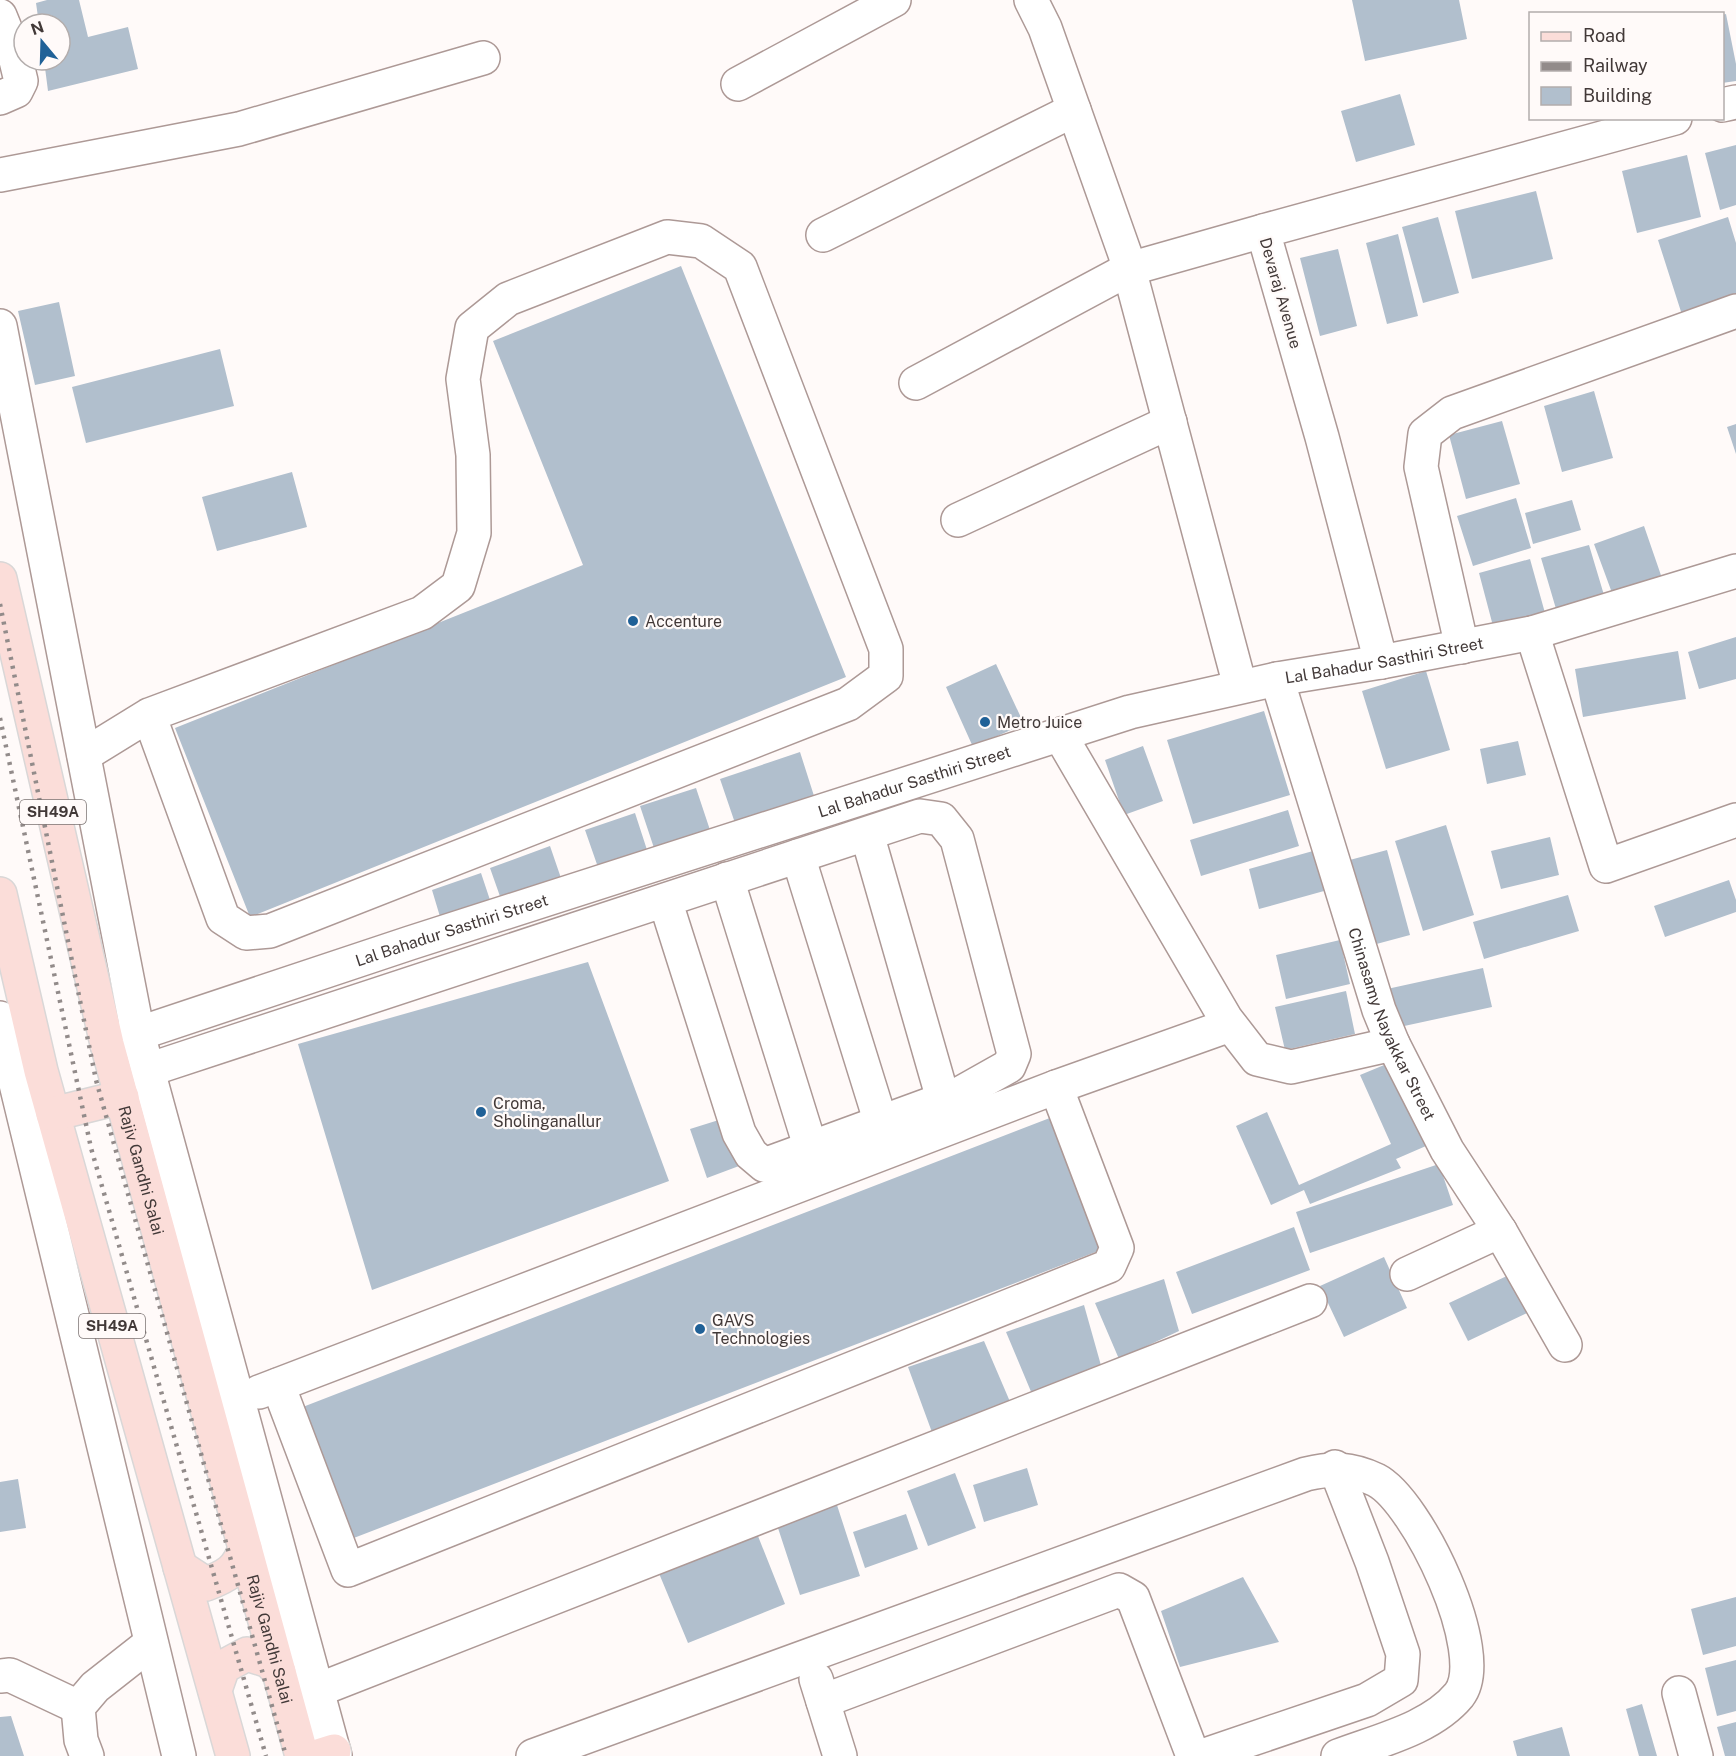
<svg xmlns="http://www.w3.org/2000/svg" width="1736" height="1756" font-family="'Public Sans',sans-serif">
	<rect width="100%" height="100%" fill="#fffaf9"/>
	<path fill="#b1bfcd" d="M47 0H79L88 37 128 27 138 69 48 91 44 60H60V24H39L36 3Z
		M1352 0H1459L1467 39 1365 61Z
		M1726 14 1736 64V81L1722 83V15Z
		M1400 94 1415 145 1356 162 1341 111Z
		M1736 145V205L1720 210 1705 153Z
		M1687 155 1701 217 1637 233 1622 171Z
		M1536 191 1553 259 1472 279 1455 211Z
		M1438 217 1459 293 1423 303 1402 227Z
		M1728 217 1736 243V304L1684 321 1658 240Z
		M1398 234 1418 316 1387 324 1366 243Z
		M1338 249 1357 326 1320 336 1300 258Z
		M681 266 846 677 250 917 175 728 583 565 493 341Z
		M59 302 75 376 35 385 18 311Z
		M220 349 234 406 86 443 72 387Z
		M1594 391 1613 458 1562 472 1544 406Z
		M1502 421 1520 484 1466 499 1449 435Z
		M1736 424V454L1727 427Z
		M292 472 307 527 217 551 202 497Z
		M1516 498 1531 548 1473 566 1457 516Z
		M1572 500 1581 530 1533 544 1525 513Z
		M1644 526 1664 584 1615 601 1594 544Z
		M1589 545 1607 605 1559 619 1541 558Z
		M1530 559 1545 613 1493 626 1479 573Z
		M1736 637V679L1699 689 1688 652Z
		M1678 651 1686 699 1583 717 1575 669Z
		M996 664 1024 724 973 747 946 687Z
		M1426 671 1450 750 1386 769 1362 691Z
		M1264 711 1290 795 1193 824 1167 740Z
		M1518 741 1526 775 1487 784 1480 749Z
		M1143 746 1163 801 1124 815 1105 760Z
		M800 752 815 799 736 826 720 779Z
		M696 788 711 833 655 851 640 806Z
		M1288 810 1299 846 1201 876 1190 840Z
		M635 813 649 856 600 873 585 830Z
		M1446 825 1474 915 1423 931 1395 841Z
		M1550 837 1559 875 1501 889 1491 851Z
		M550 846 562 881 502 902 490 868Z
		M1387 850 1410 935 1369 946 1346 861Z
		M1313 851 1324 891 1259 909 1249 869Z
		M481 873 491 903 441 920 432 890Z
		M1729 880 1736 900V912L1665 937 1654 906Z
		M1568 895 1579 931 1484 959 1473 922Z
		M1340 940 1350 984 1286 999 1276 955Z
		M588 962 669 1181 372 1290 298 1044Z
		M1483 968 1492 1007 1395 1028 1387 989Z
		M1346 991 1355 1034 1285 1050 1275 1007Z
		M1389 1063 1426 1146 1396 1159 1401 1168 1310 1204 1304 1190 1271 1205 1236 1126 1267 1112 1299 1185 1391 1144 1360 1075Z
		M1055 1116 1106 1248 346 1541 295 1410Z
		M722 1119 739 1166 707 1178 690 1129Z
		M1439 1164 1453 1205 1310 1253 1296 1212Z
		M1294 1227 1310 1270 1192 1314 1176 1272Z
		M1384 1257 1407 1308 1344 1337 1320 1286Z
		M1509 1275 1527 1313 1468 1341 1449 1303Z
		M1164 1279 1179 1331 1119 1359 1095 1303Z
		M1084 1305 1102 1369 1032 1394 1006 1332Z
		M984 1341 1011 1404 933 1435 908 1367Z
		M1027 1468 1038 1505 984 1522 973 1485Z
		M955 1473 976 1528 928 1546 907 1491Z
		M18 1479 26 1528 0 1532V1482Z
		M836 1502 860 1576 800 1595 776 1522Z
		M906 1514 918 1549 865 1568 853 1532Z
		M756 1531 785 1604 688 1643 658 1571Z
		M1243 1577 1279 1642 1180 1667 1161 1611Z
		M1736 1597V1646L1703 1655 1691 1609Z
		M1736 1660V1711L1717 1716 1705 1668Z
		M1642 1704 1657 1756H1639L1626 1709Z
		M11 1716 24 1756H0V1717Z
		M1736 1722V1756H1725L1717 1727Z
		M1562 1727 1570 1756H1517L1513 1741Z"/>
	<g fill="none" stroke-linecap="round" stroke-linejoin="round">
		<g stroke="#ad9996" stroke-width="36">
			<g id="minor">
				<path d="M1031 0 1045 28 1125 254 1240 686"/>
				<path d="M0 16 13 48 21 81 16 91 0 98"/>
				<path d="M738 84 894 0"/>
				<path d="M1722 105 1736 102"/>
				<path d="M0 175 239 129 483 58"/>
				<path d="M823 235 1074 110"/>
				<path d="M0 326 138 1034 335 1756"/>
				<path d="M916 383 1129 269 1263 231"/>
				<path d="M958 520 1170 422"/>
				<path d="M1532 633 1606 866 1736 820"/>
				<path d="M1462 647 1421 467 1425 434 1452 413 1736 311"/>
				<path d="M1381 662 1322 437 1263 231 1675 118"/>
				<path id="s1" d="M1277 679 1379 1010 1393 1044 1447 1150 1500 1231 1565 1345"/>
				<path d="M1060 735 1226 1019 1257 1059 1291 1067 1393 1044"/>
				<path d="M84 755 149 715 422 613 458 586 474 533 473 455 463 379 472 328 508 299 667 237 701 241 740 267 886 649V676L848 704 270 931 246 933 223 918 149 715"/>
				<path d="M867 834 943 1099"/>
				<path d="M798 856 881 1123"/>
				<path d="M727 879 811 1149"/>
				<path d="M0 1018 179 1756"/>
				<path id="s2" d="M107 1044 410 943 1130 712 1277 679 1381 662 1532 633 1736 571"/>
				<path d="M148 1070 920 816 941 819 957 839 1014 1054 1009 1066 961 1093 764 1165 751 1154 739 1133 665 900"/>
				<path d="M1407 1274 1500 1231"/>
				<path d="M278 1385 348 1570 1109 1266 1117 1248 1056 1087"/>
				<path d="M259 1392 1056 1087 1230 1025"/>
				<path d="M0 1676 10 1675 78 1707"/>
				<path d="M816 1679 840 1756"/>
				<path d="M318 1690 1310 1301"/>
				<path d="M1679 1693 1696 1756"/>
				<path d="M823 1701 1119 1590 1133 1598 1193 1756"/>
				<path d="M87 1756 81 1740 78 1707 95 1687 151 1643"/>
				<path d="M533 1756 1306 1474C1333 1468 1350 1468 1376 1480 1417 1501 1491 1654 1459 1695 1431 1729 1377 1741 1338 1756"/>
				<path d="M1202 1756 1367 1700 1401 1680 1403 1654 1372 1562 1335 1467"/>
			</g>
		</g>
		<g stroke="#d9d7d7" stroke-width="36">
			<g id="major">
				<path id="s3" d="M0 579 107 1044 302 1756"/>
				<path d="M0 894 41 1071 233 1756"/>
				<path d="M53 1114 122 1097"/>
				<path d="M180 1567 206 1584C227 1576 238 1570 245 1548"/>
				<path d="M215 1690 223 1667 247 1654 269 1661 279 1672"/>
				<path d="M318 1756 334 1751"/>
			</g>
		</g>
		<use href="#minor" stroke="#fff" stroke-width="33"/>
		<use href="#major" stroke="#fbddd9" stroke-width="33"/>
		<path stroke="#928b8a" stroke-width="4.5" stroke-dasharray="3 6" stroke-linecap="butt" d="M0 604 96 1080 286 1756
			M0 718 91 1148 266 1756"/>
	</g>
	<g fill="#206197" stroke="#fffaf9" stroke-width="2">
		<circle cx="633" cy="621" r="6"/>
		<circle cx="985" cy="722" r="6"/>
		<circle cx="481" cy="1112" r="6"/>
		<circle cx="700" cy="1329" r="6"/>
	</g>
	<g text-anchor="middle" stroke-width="4.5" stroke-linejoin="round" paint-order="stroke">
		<g fill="#fffaf9" stroke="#7b7372" stroke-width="1.5">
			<rect x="20" y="800" width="66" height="24" rx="4.5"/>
			<rect x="79" y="1314" width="66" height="24" rx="4.5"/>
		</g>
		<g font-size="15" font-weight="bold" fill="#423938">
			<text x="53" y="817">SH49A</text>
			<text x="112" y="1331">SH49A</text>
		</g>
		<g font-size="16" fill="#423938" stroke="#fffaf9">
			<text transform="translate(1281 293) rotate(74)" y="6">Devaraj Avenue</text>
			<text dy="6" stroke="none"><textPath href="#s2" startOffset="1335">Lal Bahadur Sasthiri Street</textPath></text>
			<text dy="6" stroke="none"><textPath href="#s2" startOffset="849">Lal Bahadur Sasthiri Street</textPath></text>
			<text dy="6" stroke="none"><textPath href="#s2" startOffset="363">Lal Bahadur Sasthiri Street</textPath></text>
			<text dy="6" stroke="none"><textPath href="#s1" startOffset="364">Chinasamy Nayakkar Street</textPath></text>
			<text dy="6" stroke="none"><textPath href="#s3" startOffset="608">Rajiv Gandhi Salai</textPath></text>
			<text dy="6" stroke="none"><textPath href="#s3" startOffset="1094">Rajiv Gandhi Salai</textPath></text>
		</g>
		<g font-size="16" fill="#423938" stroke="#fffaf9" text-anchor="start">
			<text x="645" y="627">Accenture</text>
			<text x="997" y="728">Metro Juice</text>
			<text x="493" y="1109">Croma,<tspan x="493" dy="18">Sholinganallur</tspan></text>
			<text x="712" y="1326">GAVS<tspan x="712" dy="18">Technologies</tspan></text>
		</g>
	</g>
	<rect x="1529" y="12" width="195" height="108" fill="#fffaf9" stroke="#b3adac" stroke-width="1.5"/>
	<rect x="1541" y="32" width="30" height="9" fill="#fbddd9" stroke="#b3adac" stroke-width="1.5"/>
	<text x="1583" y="42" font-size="18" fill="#423938">Road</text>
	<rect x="1541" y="62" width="30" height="9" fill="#928b8a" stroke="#b3adac" stroke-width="1.5"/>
	<text x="1583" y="72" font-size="18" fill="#423938">Railway</text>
	<rect x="1541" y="87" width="30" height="18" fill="#b1bfcd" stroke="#b3adac" stroke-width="1.5"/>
	<text x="1583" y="102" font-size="18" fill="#423938">Building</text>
	<g transform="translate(42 42) rotate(341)"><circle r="28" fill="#fffaf9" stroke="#b3adac" stroke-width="1.5"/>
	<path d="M0-4.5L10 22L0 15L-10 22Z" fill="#206197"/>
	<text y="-9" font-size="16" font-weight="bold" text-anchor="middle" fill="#423938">N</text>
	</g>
</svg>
